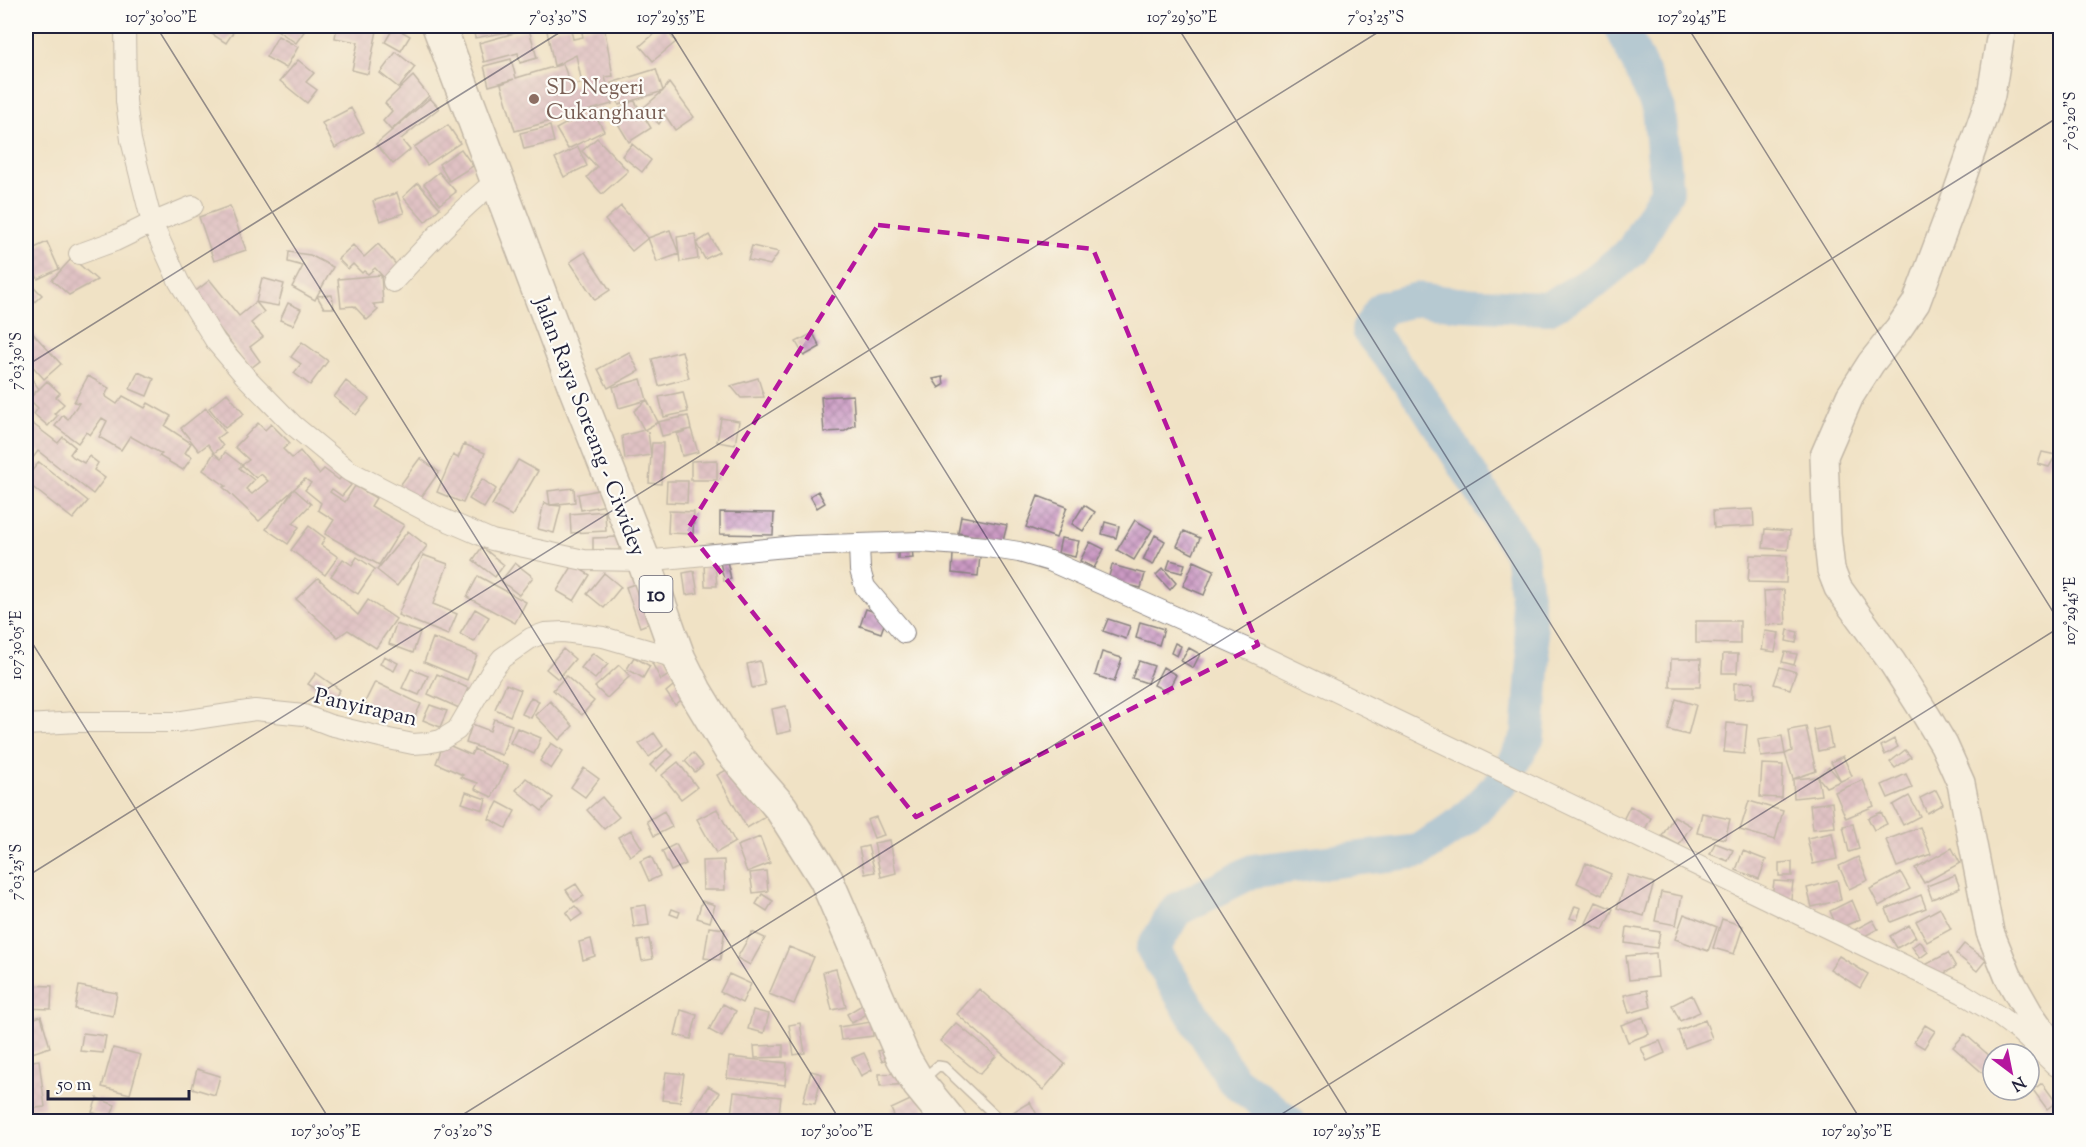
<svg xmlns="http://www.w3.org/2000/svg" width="2086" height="1147" font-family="'Sorts Mill Goudy',serif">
	<defs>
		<pattern id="building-cross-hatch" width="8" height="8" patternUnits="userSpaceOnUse" patternTransform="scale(1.5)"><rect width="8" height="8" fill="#cb9ac3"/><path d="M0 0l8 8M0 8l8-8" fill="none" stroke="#a47da0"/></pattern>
	</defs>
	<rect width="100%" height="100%" fill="#fdfcf7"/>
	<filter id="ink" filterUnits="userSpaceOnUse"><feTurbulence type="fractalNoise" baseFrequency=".0167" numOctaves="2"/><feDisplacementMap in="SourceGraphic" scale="12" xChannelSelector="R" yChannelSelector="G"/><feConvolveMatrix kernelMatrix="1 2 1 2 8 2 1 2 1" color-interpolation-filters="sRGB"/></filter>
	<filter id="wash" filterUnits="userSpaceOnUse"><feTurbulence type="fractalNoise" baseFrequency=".008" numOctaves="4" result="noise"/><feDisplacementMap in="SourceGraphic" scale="24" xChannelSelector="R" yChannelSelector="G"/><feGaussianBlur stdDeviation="1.35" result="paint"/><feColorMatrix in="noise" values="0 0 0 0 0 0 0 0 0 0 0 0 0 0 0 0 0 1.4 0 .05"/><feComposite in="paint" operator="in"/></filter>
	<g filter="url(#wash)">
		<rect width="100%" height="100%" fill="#f0e2c5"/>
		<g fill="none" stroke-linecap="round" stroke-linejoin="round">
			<path stroke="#70aae0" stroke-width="34" d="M1289 1122 1233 1080 1153 949 1176 910 1253 871 1419 851 1463 821 1503 782 1528 736 1534 658 1521 553 1422 399 1368 330 1382 308 1418 299 1458 304 1548 308 1595 281 1632 251 1667 191 1659 109 1621 26"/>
		</g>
		<g id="blocks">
			<path fill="url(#building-cross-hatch)" d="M219 26H227L234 31 226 43 212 34Z
				M271 26H308L296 43Z
				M337 26H378L368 74 352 70 358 42 335 38Z
				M570 26 573 39 583 37 581 28 604 26 613 76 605 77 612 104 515 131 501 84 514 79 489 86 484 66 511 59 516 78 563 64 571 86 582 83 576 55 554 66 547 31Z
				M663 26 676 42 653 61 640 46Z
				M394 27 410 36 401 51 385 42Z
				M479 27 507 26 508 32 475 38 473 28Z
				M529 29 537 58 520 63 518 53 484 62 479 43Z
				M278 36 298 47 286 68 266 57Z
				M396 52 415 67 399 88 380 73Z
				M298 60 314 73 306 82 317 90 307 103 280 81Z
				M656 69 663 91 669 83 694 117 675 130 665 115 659 124 643 108 663 91 619 105 611 83Z
				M413 76 429 96 391 130 383 121 392 111 385 103Z
				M430 98 439 108 401 139 410 150 393 164 376 144Z
				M634 100 651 128 629 142 612 114Z
				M351 108 364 132 335 148 322 123Z
				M592 109 604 131 568 149 556 129Z
				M448 125 460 143 427 165 414 147Z
				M550 126 554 142 524 149 520 133Z
				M597 138 628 171 602 194 587 177 597 167 582 151Z
				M632 144 651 160 642 172 622 156Z
				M578 147 587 166 564 177 555 158Z
				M461 149 473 166 449 181 439 164Z
				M439 172 456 192 440 204 424 184Z
				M418 183 440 208 425 222 403 197Z
				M397 193 404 213 380 221 373 201Z
				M230 206 246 250 214 261 199 217Z
				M621 206 648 238 632 251 605 220Z
				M670 230 679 254 677 237 695 234 698 259 680 262 679 254 657 262 648 238Z
				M709 235 719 252 705 259 696 243Z
				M47 242 59 269 38 279 26 252Z
				M378 244 401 270 388 282 375 268 368 274 364 271 362 273 353 264 348 269 338 259 353 245 364 257Z
				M752 246 779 252 770 265 748 260Z
				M289 252 310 255 333 267 317 296 332 295 334 308H324L317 296 315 300 292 287 303 266 288 262Z
				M585 252 610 290 595 300 570 262Z
				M72 258 97 280 69 295 52 280Z
				M381 275 383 303 373 304 378 310 367 320 354 306 341 307 338 279Z
				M262 278 284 284 278 306 256 302 264 312 251 323 263 337 250 347 260 361 251 368 192 294 210 280 239 316 256 302Z
				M26 279 42 295 26 310 32 317 26 323Z
				M288 303 301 309 293 325 280 320Z
				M28 328 61 364 44 379 26 359V331Z
				M813 333 820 347 804 356 796 342Z
				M302 342 328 361 310 385 294 373 301 364 291 357Z
				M682 351 689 378 659 386 652 359Z
				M629 352 639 371 608 388 598 369Z
				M26 371 39 389 47 381 60 393 56 397 64 404 54 414 57 416 48 426 34 414 38 408 29 399 39 389 26 399Z
				M138 372 154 379 147 396 130 389Z
				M88 376 109 388 105 396 117 404 123 396 145 408 148 403 171 416 165 426 191 443 185 453 192 457 183 470 159 456 162 454 130 436 121 450 99 437 107 421 102 418 90 435 86 432 78 443 55 426 63 415 68 419 79 403 74 402Z
				M943 377 944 385 939 388 933 379Z
				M758 378 764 397 741 398 731 386Z
				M641 379 647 400 658 422 688 416 691 429 662 436 658 422 644 430 648 432 651 455 652 443H663L661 484 649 483 651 455 625 459 622 436 644 430 634 411 647 400 619 408 613 387Z
				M346 381 369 399 356 415 334 397Z
				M683 392 688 412 664 417 659 397Z
				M227 393 244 414 225 428 209 408Z
				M853 395 855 425 845 431 824 432 821 397Z
				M206 408 225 432 217 438 223 446 214 453 221 459 225 452 242 465 239 468 254 480 246 489 252 494 268 481 261 474 256 478 242 465 249 460 235 447 258 423 265 430 271 424 290 443 283 449 292 458 300 451 319 474 324 469 339 480 341 477 351 485 342 496 332 489 330 492 345 502 355 486 376 498 371 506 404 525 379 565 325 534 334 520 318 510 321 503 305 490 311 483 305 479 259 521 223 487 226 486 203 470 214 453 208 444 199 451 181 428Z
				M721 418 739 421 735 445 717 442Z
				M33 424 58 443 63 437 75 447 70 454 73 457 84 463 89 456 98 463 94 470 105 478 93 494 38 451 26 467V433Z
				M691 429 698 452 682 456 677 434Z
				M464 444 485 453 463 503 437 492 453 455 458 458Z
				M2042 452 2056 455 2049 467 2038 464Z
				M420 458 439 472 418 502 398 488Z
				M518 460 538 471 512 516 492 505Z
				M717 460V480H691V461Z
				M39 462 88 501 73 519 26 482V478Z
				M482 479 496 489 484 508 469 499Z
				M667 481H688L687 503 666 502Z
				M574 488 575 502 550 505 561 506 554 533 538 529 544 502 550 505 548 491Z
				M294 489 311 504 293 523 299 527 288 544 266 529Z
				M604 489 607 505 581 510 578 494Z
				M818 491 825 503 817 508 810 496Z
				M1038 496 1067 507 1056 538 1026 527Z
				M1084 505 1095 512 1083 531 1072 524Z
				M1753 509 1754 526 1714 528 1713 511Z
				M605 511 606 531 571 533 570 514Z
				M669 511 694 512 693 534 668 533Z
				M720 512 774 513 773 535 720 534Z
				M961 516 1007 525 1003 541 958 533Z
				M1135 520 1152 530 1134 560 1117 550Z
				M1105 522 1119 526 1116 538 1102 534Z
				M309 526 325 538 321 545 338 557 325 575 291 550Z
				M1765 529 1790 531 1788 550 1763 548Z
				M408 531 427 546 397 586 377 570Z
				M1184 531 1200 538 1193 554 1177 546Z
				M1155 535 1165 541 1153 565 1143 560Z
				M619 537V550H593V538Z
				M1061 538 1079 541 1075 557 1058 553Z
				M1090 542 1104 549 1094 568 1080 561Z
				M482 547 504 565 495 577 473 560Z
				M898 547H912L913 558 898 559Z
				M953 554 980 556 978 576 952 573Z
				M423 555 448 564 433 604 457 614 448 635 398 615Z
				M1750 555 1787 556 1786 583 1748 582Z
				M357 557 375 569 358 594 331 576 343 559 352 565Z
				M1170 560 1185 564 1182 573 1167 569Z
				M727 561 731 579 724 581 720 562Z
				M1194 561 1214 570 1204 595 1183 586Z
				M515 563 533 577 519 595 501 581Z
				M704 563H715L717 586H705Z
				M573 565 590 575 574 601 557 591Z
				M1112 565 1145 574 1141 588 1108 580Z
				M1163 568 1176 583 1170 590 1156 575Z
				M694 571 698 593 686 595 683 573Z
				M604 573 621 587 604 608 587 594Z
				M478 576 526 602 515 623 467 597Z
				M318 578 358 615 368 600 396 619 376 648 348 630 338 637 296 599Z
				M643 581 657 620 640 627 626 587Z
				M1784 590 1786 624 1766 625 1764 591Z
				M475 609 489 617 474 642 460 634Z
				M866 609 887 616 881 633 860 626Z
				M1108 619 1130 626 1126 639 1103 631Z
				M1696 621H1740V644L1696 643Z
				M1140 622 1164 629 1159 645 1136 638Z
				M396 624 420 632 413 653 389 644Z
				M1788 630 1798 632 1796 643 1786 641Z
				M1765 631 1779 633 1775 652 1762 650Z
				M433 638 477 655 467 680 424 662Z
				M1175 643 1181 646 1177 656 1171 653Z
				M1189 648 1200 654 1193 668 1181 661Z
				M563 649 575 659 558 679 546 669Z
				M1102 652 1122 658 1114 682 1095 675Z
				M1785 652 1797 654 1794 665 1782 662Z
				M593 653 608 664 595 679 581 668Z
				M1723 654H1738L1737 673H1722Z
				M384 656 398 663 394 671 380 664Z
				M665 656 674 672 661 680 652 663Z
				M634 657 650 666 643 678 627 669Z
				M1671 659H1701L1700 687H1670Z
				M760 661 765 685 752 688 747 664Z
				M1139 661 1154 666 1147 683 1132 678Z
				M619 665 630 676 607 698 595 687Z
				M1163 667 1176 675 1167 692 1154 685Z
				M1780 667 1796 672 1790 689 1774 684Z
				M411 669 428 676 419 695 402 688Z
				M316 673 340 690 333 700 308 684Z
				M437 674 468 688 459 708 428 694Z
				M566 676 594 701 582 715 553 690Z
				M679 681 689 694 675 705 666 692Z
				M375 682 421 704 410 727 364 704Z
				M1754 682V698L1734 699V683Z
				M506 684 521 690 510 716 495 709Z
				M531 697 539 701 531 718 522 714Z
				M1676 699 1696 705 1688 735 1668 730Z
				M550 701 573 726 559 740 535 715Z
				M430 705 447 711 440 727 423 720Z
				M786 706 791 731 777 734 772 709Z
				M494 719 512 725 502 755 466 743 472 724 490 731Z
				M1727 723 1747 725 1744 754 1724 752Z
				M1806 727 1816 771 1793 779 1818 777 1829 767 1841 781 1831 762 1843 756 1852 776 1841 781 1826 787 1818 777 1821 795 1794 798 1793 779 1785 754 1761 757 1758 740 1782 736 1785 754 1792 751 1789 730Z
				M1828 727 1832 748 1818 751 1814 730Z
				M517 728 541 738 534 754 510 743Z
				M654 733 663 746 649 757 639 744Z
				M1894 739 1898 747 1885 755 1881 746Z
				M444 743 471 755 474 749 508 766 492 797 475 789 478 783 460 777 463 775 436 763Z
				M551 743 563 751 551 769 540 761Z
				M667 749 673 755 656 771 650 765Z
				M1905 750 1911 757 1895 768 1890 762Z
				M693 753 703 765 695 772 685 761Z
				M678 762 697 787 681 799 662 775Z
				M1762 764 1783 765 1782 798 1760 797Z
				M736 765 765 817 747 828 717 775Z
				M584 768 599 779 585 797 571 787Z
				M1906 774 1912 788 1888 798 1882 785Z
				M526 778 553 798 542 811 516 790Z
				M1863 780 1874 806 1846 818 1835 792Z
				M1936 790 1943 804 1927 813 1920 798Z
				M466 792 486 799 483 810 462 803Z
				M1909 796 1920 816 1903 825 1893 805Z
				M602 797 619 817 604 829 587 810Z
				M1749 801 1783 811 1775 840 1740 830Z
				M498 802 515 811 506 828 489 819Z
				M1832 802 1835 827 1813 829 1810 805Z
				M1630 806 1651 818 1643 833 1622 822Z
				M717 809 735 842 716 853 697 819Z
				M664 811 672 827 654 836 647 821Z
				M1881 812 1887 824 1874 830 1868 818Z
				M1702 813 1730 819 1725 839 1697 833Z
				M1674 816 1691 826 1679 845 1662 836Z
				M876 817 884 835 874 838 867 820Z
				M1853 824 1859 849 1849 852 1843 826Z
				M1920 827 1931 854 1897 867 1886 840Z
				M631 830 642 848 630 856 618 837Z
				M1832 833 1837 859 1813 864 1807 838Z
				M760 837 770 863 747 872 737 846Z
				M890 840 896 873 881 877 874 843Z
				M1715 843 1733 850 1728 861 1710 854Z
				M676 844 686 864 671 871 662 851Z
				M868 846 875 872 865 874 859 848Z
				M1952 848 1960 863 1924 883 1915 868Z
				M1743 851 1766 860 1759 879 1736 870Z
				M651 856 660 876 649 881 640 861Z
				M1858 857 1868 880 1849 889 1839 866Z
				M724 860 725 890H703L702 861Z
				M1792 862V876H1779V863Z
				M1586 863 1611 874 1602 895 1577 883Z
				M766 871 768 891 753 893 750 873Z
				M1901 873 1910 889 1879 906 1870 889Z
				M1628 875 1654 883 1644 916 1617 908Z
				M1955 875 1960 888 1932 899 1927 886Z
				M1837 880 1841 900 1812 907 1807 888Z
				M1774 881 1793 882 1791 899 1772 897Z
				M576 884 584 896 574 902 566 890Z
				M1661 892 1682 896 1676 925 1655 921Z
				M762 894 773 901 767 911 756 904Z
				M1921 895 1926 908 1891 922 1886 909Z
				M1852 900 1860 919 1838 929 1830 911Z
				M702 901 715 905 710 922 697 918Z
				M1596 902 1613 909 1603 930 1586 923Z
				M646 905 649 925 634 927 631 907Z
				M575 906 582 914 572 921 566 913Z
				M1575 906 1581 908 1577 920 1570 918Z
				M1940 908 1951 929 1927 942 1916 921Z
				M672 909 680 912 678 917 670 914Z
				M1684 914 1717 927 1708 951 1675 939Z
				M1722 919 1743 926 1734 954 1713 948Z
				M1873 920 1878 929 1859 939 1854 930Z
				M1909 925 1916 937 1897 948 1890 936Z
				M709 927 725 929 720 960 704 958Z
				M1627 927 1660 932 1657 948 1625 943Z
				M752 932 765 938 750 965 737 958Z
				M591 939 595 956 583 960 579 942Z
				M649 939 653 959 642 961 638 941Z
				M1920 941 1928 952 1920 958 1912 947Z
				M1964 944 1986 960 1977 971 1956 954Z
				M789 947 814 957 794 1004 769 994Z
				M1656 953 1658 977 1629 980 1626 956Z
				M1948 953 1956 967 1935 978 1927 964Z
				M1839 956 1868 974 1860 988 1830 969Z
				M836 969 846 1007 832 1010 823 972Z
				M729 974 751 984 742 1003 720 992Z
				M26 985 52 986 51 1009 26 1008Z
				M79 986 117 993 113 1016 75 1009Z
				M979 989 1065 1064 1043 1090 957 1014Z
				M1647 990 1651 1007 1629 1013 1624 995Z
				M1692 995 1700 1012 1680 1021 1672 1005Z
				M870 1000 875 1009 852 1023 847 1014Z
				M723 1004 736 1011 722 1037 709 1030Z
				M681 1010 697 1015 691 1039 675 1035Z
				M753 1010 769 1014 764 1033 748 1029Z
				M41 1016 50 1047 29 1054 26 1042V1021Z
				M1643 1017 1649 1034 1628 1042 1621 1025Z
				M1705 1020 1712 1038 1685 1048 1678 1031Z
				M871 1022 873 1036 841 1040 839 1027Z
				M800 1023 805 1053 794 1055 789 1025Z
				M956 1023 996 1056 980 1074 940 1041Z
				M1925 1025 1935 1031 1924 1048 1914 1042Z
				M83 1033 106 1036 103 1053 80 1051Z
				M1965 1034 1993 1059V1082L1953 1047Z
				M1660 1041 1665 1053 1647 1061 1641 1048Z
				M783 1045V1057L755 1058 754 1046Z
				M895 1045 899 1055 882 1061 878 1051Z
				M113 1048 141 1055 130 1094 102 1087Z
				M864 1053 872 1070 861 1076 852 1058Z
				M729 1057 787 1063 785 1085 727 1078Z
				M39 1060 45 1107 26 1109V1062Z
				M197 1069 220 1076 215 1095 192 1088Z
				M811 1071 822 1074 815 1104 803 1102Z
				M666 1072 684 1074 680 1102 662 1100Z
				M908 1073 909 1084 880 1086 879 1074Z
				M2042 1083 2056 1102 2047 1109 2033 1090Z
				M708 1086 720 1093 702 1122H685Z
				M734 1092 781 1097 778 1122H730Z
				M919 1096 931 1122H897L891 1109Z
				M97 1098 115 1105 110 1119 92 1112Z
				M1030 1102 1041 1122H1018L1013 1112Z
				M648 1114 657 1122H642Z
				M838 1117 839 1122H819V1118Z"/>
		</g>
	</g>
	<g filter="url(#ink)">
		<use href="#blocks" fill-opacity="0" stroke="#898280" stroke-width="1.5"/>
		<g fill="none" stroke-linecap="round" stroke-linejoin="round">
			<g stroke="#898280" stroke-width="12">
				<path id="lane" d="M922 1080 938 1066 944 1067 1002 1122"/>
			</g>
			<g stroke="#898280" stroke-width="22">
				<path id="street" d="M125 26 126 101 131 140 152 223 193 206
					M79 254 115 241 152 223 179 282 216 342 245 376 293 425 349 471 434 515 492 540 584 560 644 561 796 546 920 542 987 547 1019 552 1050 561 1252 651 1962 993 1999 1016 2020 1032 2056 1066
					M393 282C426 246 458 211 497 180
					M859 544 860 570 865 587 904 633
					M26 725 78 722H176L255 710 304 715 330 725 389 739 413 744 427 743 441 740 457 730 491 672 502 658 531 638 545 633 564 632 603 637 679 659"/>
			</g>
			<g stroke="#898280" stroke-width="30">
				<path id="secondary" d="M2002 26 1991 95 1952 207 1916 303 1899 328 1871 363 1850 396 1824 456 1827 533 1831 570 1838 588 1892 662 1926 715 1944 745 1961 783 1990 932 2008 976 2029 1013 2060 1057"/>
			</g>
			<g stroke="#898280" stroke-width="36">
				<path id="highway" d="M439 26 575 387 645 564 679 659 695 691 730 749 781 808 826 879 903 1057 919 1084 950 1122"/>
			</g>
			<use href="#lane" stroke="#fff" stroke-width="9"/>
			<use href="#street" stroke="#fff" stroke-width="20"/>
			<use href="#secondary" stroke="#fff" stroke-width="27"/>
			<use href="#highway" stroke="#fff" stroke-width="33"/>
		</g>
	</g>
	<path d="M0 0H2086V1147H0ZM878 225 1093 249 1258 645 916 817 687 530Z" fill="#f0e2c5" fill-opacity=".55" fill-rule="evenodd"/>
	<path fill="none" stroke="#b5179e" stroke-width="4.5" stroke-dasharray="12 8" stroke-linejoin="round" d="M878 225 1093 249 1258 645 916 817 687 530Z"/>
	<path fill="none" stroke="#22223b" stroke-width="1.5" stroke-opacity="0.45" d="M156 26 841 1122M667 26 1352 1122M1177 26 1862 1122M1687 26 2060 623M26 366 570 26M26 633 331 1122M26 877 1388 26M451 1122 2060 116M1269 1122 2060 627"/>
	<circle fill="#8d6e63" stroke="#fdfcf7" stroke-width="2" cx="534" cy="99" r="6"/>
	<g text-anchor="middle" stroke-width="4.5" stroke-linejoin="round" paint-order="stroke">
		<rect fill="#fdfcf7" stroke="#646373" stroke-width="1.5" x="639.5" y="576" width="33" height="36" rx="4.5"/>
		<g font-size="21" font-weight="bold" fill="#22223b">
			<text x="656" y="601">10</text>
		</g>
		<g font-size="22" fill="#785e54" stroke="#fdfcf7" text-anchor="start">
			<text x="546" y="94">SD Negeri<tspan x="546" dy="25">Cukanghaur</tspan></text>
		</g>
		<g font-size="22" fill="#22223b" stroke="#fdfcf7">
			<text transform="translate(591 426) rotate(69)" y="8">Jalan Raya Soreang - Ciwidey</text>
			<text transform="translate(366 706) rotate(13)" y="8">Panyirapan</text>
		</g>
	</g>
	<rect width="2086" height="1147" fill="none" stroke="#fdfcf7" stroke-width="66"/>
	<g transform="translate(2011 1072) rotate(148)"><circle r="28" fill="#fdfcf7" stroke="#a5a5ac" stroke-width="1.5"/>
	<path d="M0-4.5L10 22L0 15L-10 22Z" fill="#b5179e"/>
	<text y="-9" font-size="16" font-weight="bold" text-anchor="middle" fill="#22223b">N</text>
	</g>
	<path d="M48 1090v9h141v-9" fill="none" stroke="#22223b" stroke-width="3"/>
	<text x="57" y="1090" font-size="18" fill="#22223b" stroke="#fdfcf7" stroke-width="4.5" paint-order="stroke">50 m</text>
	<rect x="33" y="33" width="2020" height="1081" fill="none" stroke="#22223b" stroke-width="2"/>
	<g font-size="15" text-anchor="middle" fill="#22223b">
		<text x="161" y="22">107°30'00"E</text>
		<text x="558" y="22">7°03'30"S</text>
		<text x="671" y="22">107°29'55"E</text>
		<text x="1182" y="22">107°29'50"E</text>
		<text x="1376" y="22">7°03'25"S</text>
		<text x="1692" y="22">107°29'45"E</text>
		<text transform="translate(2070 121) rotate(-90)" y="5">7°03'20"S</text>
		<text transform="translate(16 361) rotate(-90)" y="5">7°03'30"S</text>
		<text transform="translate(2070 611) rotate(-90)" y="5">107°29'45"E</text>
		<text transform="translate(16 645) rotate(-90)" y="5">107°30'05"E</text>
		<text transform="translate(16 872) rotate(-90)" y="5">7°03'25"S</text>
		<text x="326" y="1136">107°30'05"E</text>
		<text x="463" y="1136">7°03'20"S</text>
		<text x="837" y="1136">107°30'00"E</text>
		<text x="1347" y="1136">107°29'55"E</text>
		<text x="1857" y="1136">107°29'50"E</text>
	</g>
</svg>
